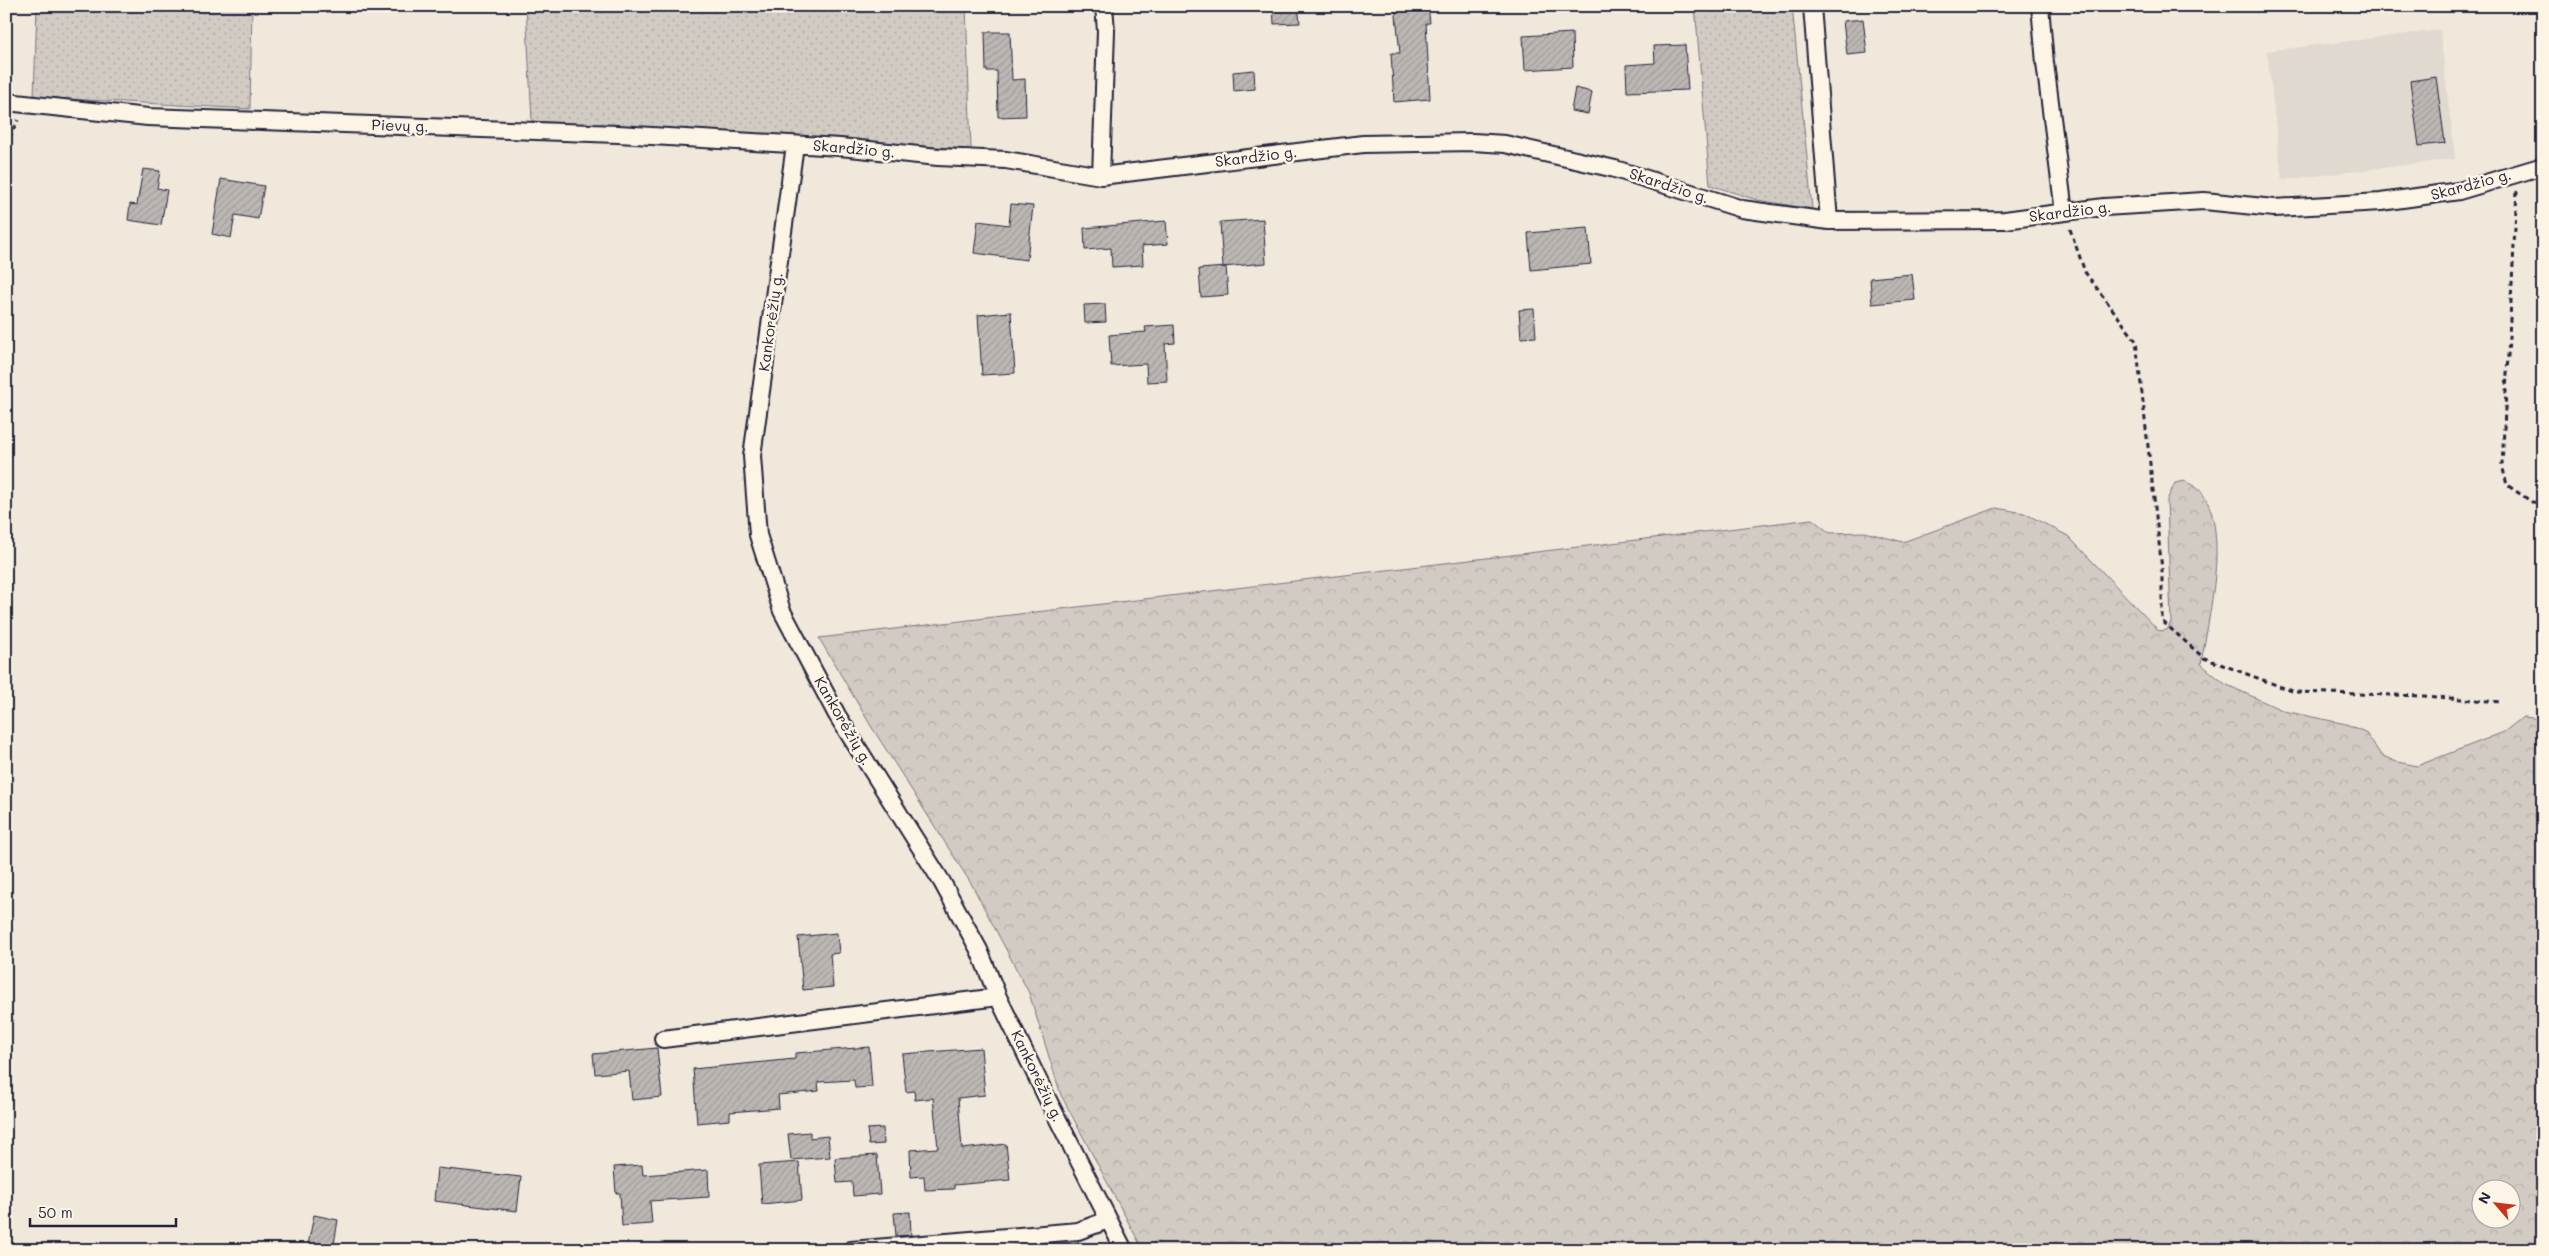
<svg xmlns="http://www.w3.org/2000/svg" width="2549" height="1256" font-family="Mali,sans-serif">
	<defs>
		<pattern id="grass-dots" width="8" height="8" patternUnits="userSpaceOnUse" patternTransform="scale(1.25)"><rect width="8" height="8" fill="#d1cbc3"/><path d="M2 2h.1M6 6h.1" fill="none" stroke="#b3aea8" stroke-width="1.8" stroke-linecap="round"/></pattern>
		<pattern id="forest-crowns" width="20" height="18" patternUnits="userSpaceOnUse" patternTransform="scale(1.25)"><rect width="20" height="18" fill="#d1cbc3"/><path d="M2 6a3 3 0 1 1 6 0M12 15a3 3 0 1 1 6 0" fill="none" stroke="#b3aea8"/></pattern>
		<pattern id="building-hatch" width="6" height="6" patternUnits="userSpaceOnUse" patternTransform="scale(1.25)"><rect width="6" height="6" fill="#bcb7b3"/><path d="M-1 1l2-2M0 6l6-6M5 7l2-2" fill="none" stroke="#a19d9b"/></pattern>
	</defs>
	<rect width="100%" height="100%" fill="#efe8db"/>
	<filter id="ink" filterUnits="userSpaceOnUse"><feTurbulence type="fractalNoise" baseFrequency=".02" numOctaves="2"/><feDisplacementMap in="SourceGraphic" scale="10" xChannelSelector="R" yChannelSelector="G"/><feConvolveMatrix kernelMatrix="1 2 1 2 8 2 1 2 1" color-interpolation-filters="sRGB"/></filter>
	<g filter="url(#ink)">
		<path fill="#e0d9cf" d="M2440 30 2455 159 2282 180 2267 51Z"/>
		<path fill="url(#grass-dots)" stroke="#7a767f" d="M37 6H252L250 109 34 97Z
			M526 6H966L971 149 532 121Z
			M1695 6H1792L1812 209 1757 200 1710 185Z"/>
		<path fill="url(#forest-crowns)" stroke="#7a767f" fill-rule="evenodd" d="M2185 481C2190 484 2200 489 2203 494 2230 534 2208 619 2201 664L2225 684 2284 711 2346 724 2365 732 2381 755 2394 761 2417 766 2504 732 2523 717 2543 719V1250H1143L1061 1095 1029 993 972 885 871 726 819 638 1812 519 1830 533 1865 532 1903 542 1996 508 2024 513 2068 536 2159 631 2167 630 2171 622 2167 500 2175 483ZM2482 1188H2512V1218H2482Z"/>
		<path fill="url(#building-hatch)" stroke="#22223b" d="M1273 6H1298L1300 23 1274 24Z
			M1395 6H1428L1430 23H1426L1430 99 1394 102 1391 53H1400Z
			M1863 19 1867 53 1847 55 1843 21Z
			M985 32H1010L1012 80 1025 79 1026 116 998 117 997 71H986Z
			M1572 33 1573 67 1525 70 1523 36Z
			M1685 45 1688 90 1627 92 1626 65 1655 63 1654 46Z
			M1254 70 1255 89 1234 91 1233 72Z
			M2436 77 2445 143 2419 146 2410 81Z
			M1575 88 1592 92 1588 114 1571 111Z
			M143 169 160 171 157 188 167 190 161 225 128 220 130 204 137 205Z
			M221 179 264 186 258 219 235 215 231 238 212 234Z
			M1011 204 1033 206 1027 260 974 253 978 221 1009 225Z
			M1263 219 1266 263 1223 267 1220 222Z
			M1166 221 1168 244 1142 246 1143 265 1112 267 1111 248 1085 250 1084 228Z
			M1588 228 1591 264 1531 270 1528 233Z
			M1226 267 1228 295 1201 297 1199 269Z
			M1912 274 1915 300 1872 304 1870 278Z
			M1105 304 1106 322 1085 323 1084 305Z
			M1534 309 1536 337 1521 338 1519 310Z
			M1011 312 1015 373 982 375 978 315Z
			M1174 325 1175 343 1165 344 1167 381 1147 382 1146 364 1111 366 1109 335 1146 332 1145 327Z
			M837 933 839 953 830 954 833 987 803 990 798 937Z
			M869 1047 872 1087 855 1088 854 1080 818 1082 819 1091 778 1095 779 1108 730 1112V1120L697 1123 693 1069 795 1059V1053Z
			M657 1048 662 1097 632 1100 629 1071 595 1074 593 1054Z
			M981 1048 985 1095 958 1098 962 1149 1006 1144 1010 1180 954 1185V1189L925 1190 924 1176 911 1177 910 1150 938 1148 933 1098 915 1100 914 1091 906 1092 902 1054Z
			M883 1128 884 1144 869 1145 867 1129Z
			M810 1132V1138L828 1136 830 1157 791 1160 788 1134Z
			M877 1155 880 1194 853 1196 852 1182 837 1183 835 1158Z
			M799 1162 802 1200 762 1204 759 1165Z
			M642 1165 643 1175 708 1170 709 1197 650 1201 652 1224 622 1226 620 1193H616L614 1167Z
			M437 1168 521 1177 517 1211 434 1201Z
			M910 1212 911 1235 896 1236 894 1213Z
			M314 1215 338 1220 333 1250H307Z"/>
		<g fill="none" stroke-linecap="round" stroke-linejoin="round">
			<g stroke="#22223b" stroke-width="20">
				<path id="street" d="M1812 6 1829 221
					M2040 6 2045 63 2064 212
					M6 102 148 117 618 134 840 147 938 157 1006 160 1101 176 1363 144 1473 142 1505 144 1615 169 1742 209 1829 221 2005 220 2104 207 2204 201 2274 208 2381 202 2459 191 2543 166
					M795 145 752 456 758 535 782 611 837 715 942 882 979 950 998 997 1046 1096 1124 1250
					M1101 176 1106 31 1104 6
					M663 1039 998 997
					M851 1250 1078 1231 1108 1220"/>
			</g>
			<path stroke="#22223b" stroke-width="3" stroke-dasharray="5 4" stroke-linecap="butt" d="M6 146 18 120
				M2517 191 2502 465 2507 485 2532 502 2543 503
				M2070 229 2085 272 2136 341 2162 569V621L2204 658 2295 692 2424 696 2501 702"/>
			<use href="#street" stroke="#fcf5e5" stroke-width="16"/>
		</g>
	</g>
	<g text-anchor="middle" stroke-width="5" stroke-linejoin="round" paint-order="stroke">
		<g font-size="15" fill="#22223b" stroke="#fcf5e5">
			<text transform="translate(400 126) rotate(2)" y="5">Pievų g.</text>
			<text transform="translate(854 149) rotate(5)" y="5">Skardžio g.</text>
			<text transform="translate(1256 157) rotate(-7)" y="5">Skardžio g.</text>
			<text transform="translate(2471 185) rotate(-15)" y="5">Skardžio g.</text>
			<text transform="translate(1669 186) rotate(18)" y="5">Skardžio g.</text>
			<text transform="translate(2070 212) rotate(-7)" y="5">Skardžio g.</text>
			<text transform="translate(771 322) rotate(-82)" y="5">Kankorėžių g.</text>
			<text transform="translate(843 721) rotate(60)" y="5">Kankorėžių g.</text>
			<text transform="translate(1037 1076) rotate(64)" y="5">Kankorėžių g.</text>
		</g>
	</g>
	<rect width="2549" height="1256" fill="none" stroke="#fcf5e5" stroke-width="25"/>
	<rect x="12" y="12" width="2524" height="1231" fill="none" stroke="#22223b" stroke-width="2" filter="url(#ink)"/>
	<g transform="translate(2496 1204) rotate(298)"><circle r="24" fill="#fcf5e5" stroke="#a5a1a1"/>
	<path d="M0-4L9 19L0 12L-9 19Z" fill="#c8321e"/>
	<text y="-8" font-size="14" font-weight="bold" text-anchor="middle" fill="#22223b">N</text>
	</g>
	<path d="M30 1218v8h146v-8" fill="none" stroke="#22223b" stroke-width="2.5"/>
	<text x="38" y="1218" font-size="15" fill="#22223b" stroke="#fcf5e5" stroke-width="4" paint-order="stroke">50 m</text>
</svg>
